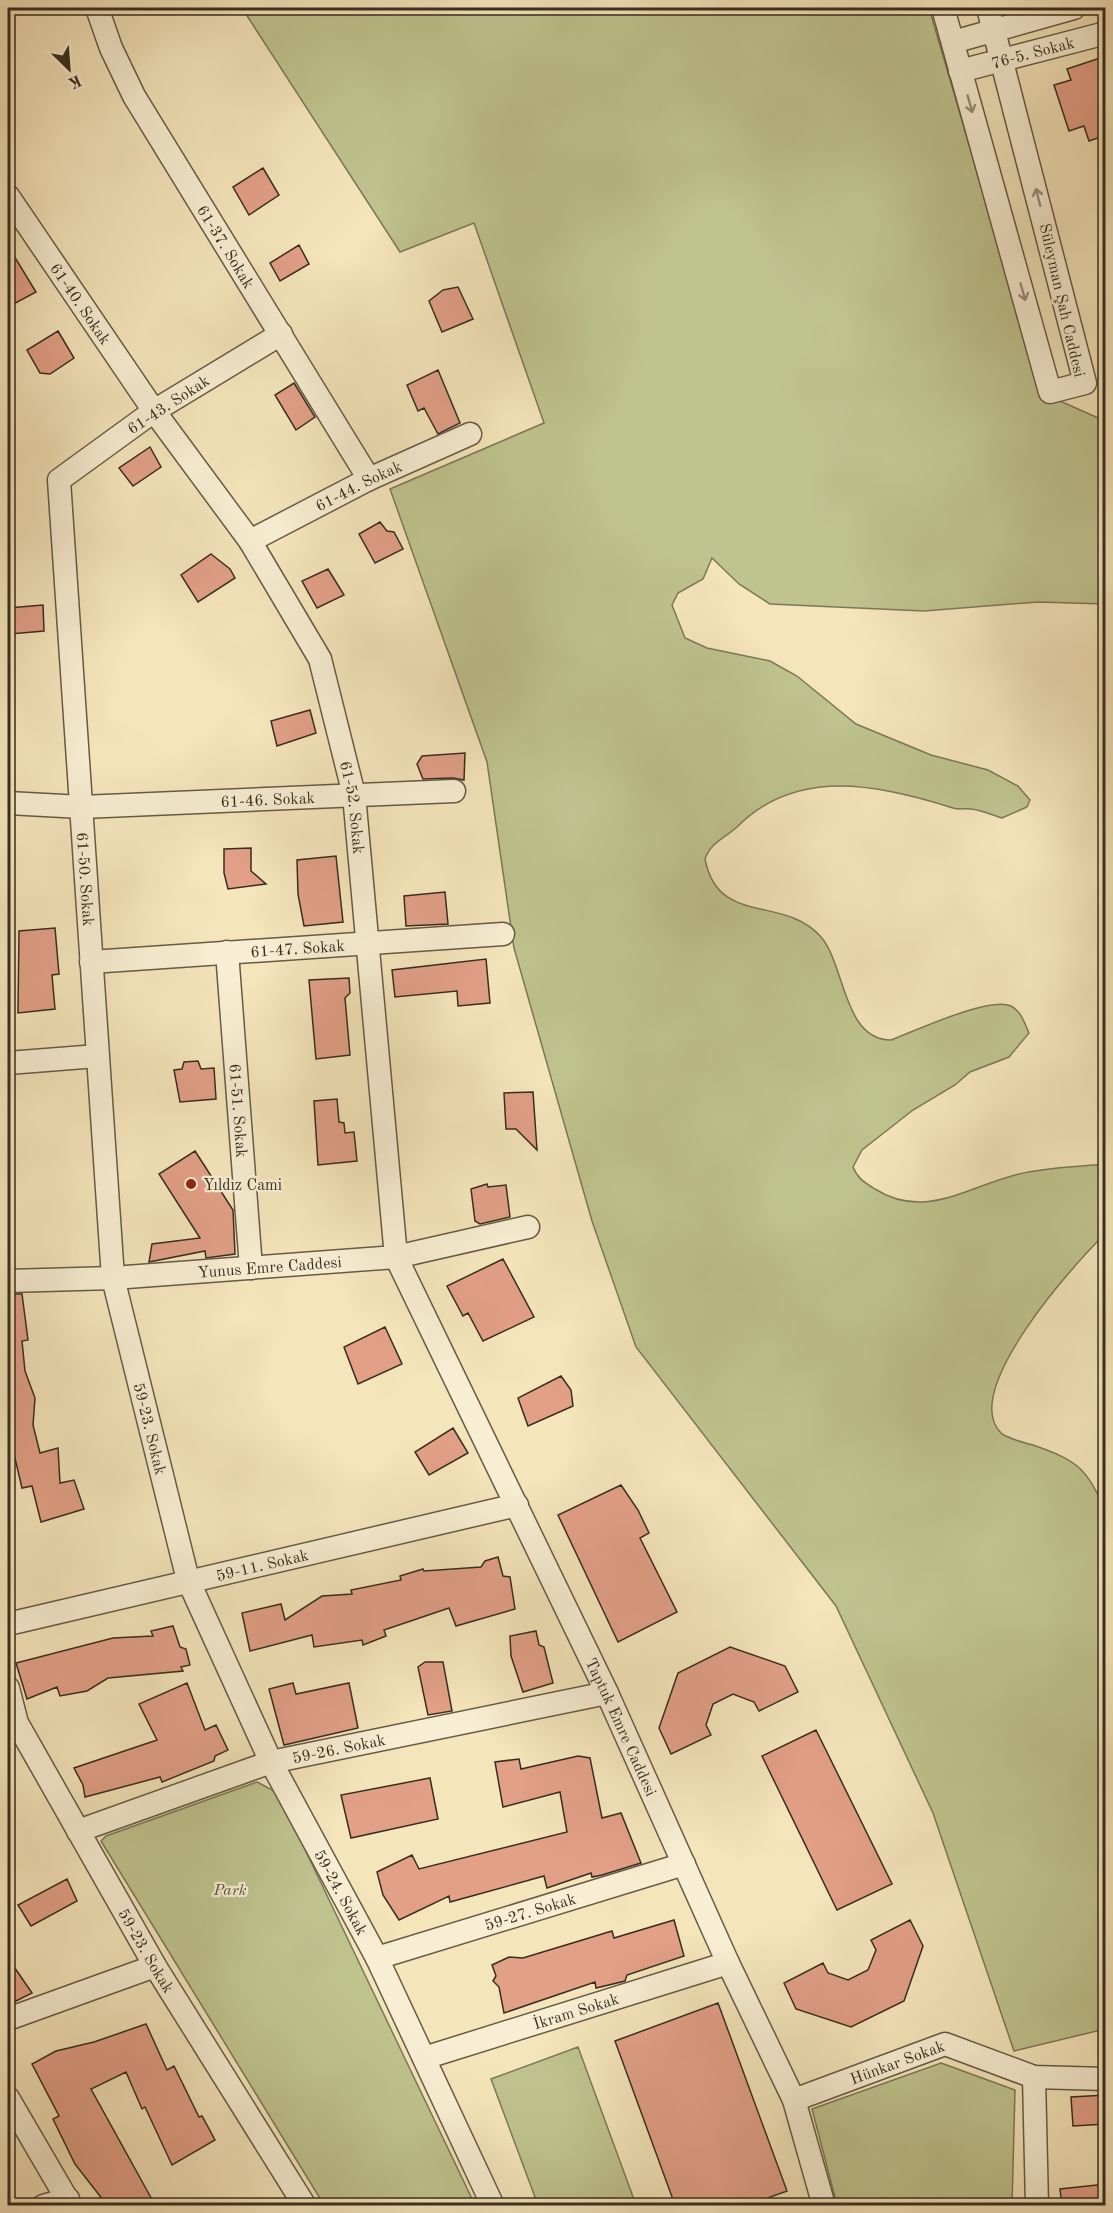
<svg xmlns="http://www.w3.org/2000/svg" width="1113" height="2213" font-family="'Old Standard TT',serif">
	<rect width="100%" height="100%" fill="#f5e5bb"/>
	<filter id="stains"><feTurbulence type="fractalNoise" baseFrequency=".00333" numOctaves="4"/><feColorMatrix values="0 0 0 0 .2 0 0 0 0 .09 0 0 0 0 .02 0 0 0 .5 -.17"/></filter>
	<radialGradient id="worn" r=".72"><stop offset=".6" stop-color="#630" stop-opacity="0"/><stop offset="1" stop-color="#630" stop-opacity=".3"/></radialGradient>
	<path fill="#bfc38e" stroke="#7b7857" stroke-width="1.5" d="M242 8H929L1042 393 1105 421V604L1038 602 924 611 770 604 739 584 712 558 703 579 678 593 672 605 685 638 707 648 770 661 797 676 856 724 931 755 988 770 1018 786 1030 800 1027 807 1002 818C992 815 981 810 971 809 965 808 959 810 953 808 881 785 797 766 737 827 725 838 711 842 705 859 718 927 783 894 821 937 845 964 843 1040 891 1040 915 1031 990 996 1011 1006 1021 1011 1025 1024 1029 1033L1009 1057 970 1072 955 1085 913 1110 862 1150 853 1167C858 1179 864 1182 875 1189 925 1221 971 1185 1019 1174 1047 1167 1077 1167 1105 1164V1234C1076 1262 957 1393 1002 1434 1012 1440 1022 1442 1033 1445 1076 1460 1088 1468 1105 1511V2029L1014 2051 933 1813 836 1606 636 1347 592 1221 514 948 487 762 390 489 544 423 474 223 400 252Z
		M257 1782 278 1793 475 2205H324L101 1841 106 1836Z
		M578 2047 636 2205H538L491 2079Z
		M941 2063 1015 2090 1012 2205H837L812 2109Z"/>
	<path fill="#e2a087" stroke="#372d20" stroke-width="1.5" d="M1106 56V135L1089 141 1084 126 1069 131 1054 85 1071 80 1067 69Z
		M263 168 279 195 249 215 233 187Z
		M299 245 309 264 280 281 270 263Z
		M8 246 36 292 8 307Z
		M458 287 473 319 442 332 429 301 443 290Z
		M58 331 74 358 50 374 40 373 27 350Z
		M438 370 460 423 438 434 424 408 418 411 407 385Z
		M294 383 315 417 296 430 275 395Z
		M150 447 161 467 133 486 119 468Z
		M380 522 387 531 394 532 403 549 375 563 359 534Z
		M211 554 230 569 235 578 198 602 181 575Z
		M328 569 344 595 317 608 302 581Z
		M43 605 44 631 10 634 8 608Z
		M310 710 316 733 277 746 271 721Z
		M465 753 464 780 453 778 423 779 417 764 422 756Z
		M251 848V871L266 884 228 889 224 873V849Z
		M336 856 343 922 304 926 298 894 297 860Z
		M445 892 448 924 406 926 404 896Z
		M55 928 59 974 52 975 55 1009 18 1013 19 931Z
		M486 959 490 1003 458 1006 457 991 395 997 392 970Z
		M349 978 350 993 345 998 350 1055 316 1059 309 980Z
		M198 1061 201 1069 214 1068 216 1099 180 1102 174 1070 182 1069 184 1062Z
		M533 1092 537 1150 516 1129H506L504 1093Z
		M337 1099 339 1122 344 1123 345 1133 354 1132 357 1161 318 1165 314 1101Z
		M195 1151 233 1210 235 1254 206 1258 205 1251 149 1262 152 1244 200 1238 159 1174Z
		M487 1184 488 1187 506 1185 510 1217 480 1224 475 1221 471 1189Z
		M503 1259 534 1317 483 1341 468 1313 463 1316 447 1286Z
		M8 1294H22L28 1340 22 1341 25 1371 35 1398 33 1425 40 1453 58 1448 60 1483 74 1480 84 1509 41 1522 32 1486 22 1488 14 1454 8 1455Z
		M385 1327 402 1364 358 1384 344 1347Z
		M561 1376 571 1390 573 1406 528 1426 518 1398Z
		M453 1428 468 1453 429 1475 415 1452Z
		M621 1485 638 1510 649 1533 640 1538 677 1612 618 1642 558 1515Z
		M498 1557 503 1576 510 1577 515 1609 456 1626 449 1608 384 1630 386 1636 363 1645 362 1640 314 1647 312 1635 250 1651 242 1613 281 1604 285 1620 322 1596 352 1594 351 1590 401 1580 400 1576 423 1569 424 1571 481 1567 485 1561Z
		M173 1626 180 1647 186 1649 190 1665 181 1667 183 1671 108 1678 87 1691 60 1696 57 1687 27 1699 16 1663 113 1638 153 1636 151 1631Z
		M536 1631 539 1645 544 1647 553 1683 523 1692 511 1656 510 1636Z
		M730 1647 785 1666 798 1692 759 1711 754 1702 733 1694 713 1704 706 1725 711 1735 671 1754 659 1728 678 1673Z
		M425 1662H443L452 1711 428 1715 418 1667Z
		M187 1683 205 1730 216 1725 228 1750 215 1756 214 1761 162 1782 160 1777 85 1797 83 1785 74 1768 157 1740 139 1704Z
		M293 1683 296 1694 349 1683 358 1728 284 1745 269 1689Z
		M816 1730 892 1884 837 1910 762 1756Z
		M578 1756 590 1758 602 1818 621 1813 641 1863 602 1875 592 1877 591 1873 547 1888 544 1876 450 1902 449 1896 399 1920 383 1895 377 1872 412 1855 419 1869 567 1832 560 1792 503 1807 495 1762 519 1759 521 1769Z
		M430 1778 438 1819 351 1838 341 1795Z
		M67 1879 77 1901 31 1926 18 1905Z
		M674 1920 684 1956 627 1975 625 1981 596 1988 595 1982 504 2013 499 1987 493 1981 496 1976 492 1965 509 1957 523 1958 612 1931 614 1938Z
		M910 1920 923 1946 904 2001 851 2027 796 2009 784 1983 823 1963 828 1973 848 1980 868 1970 876 1950 871 1940Z
		M8 1958 32 1993 8 2005Z
		M718 2003 787 2191 748 2205H675L615 2041Z
		M146 2024 167 2070 174 2066 199 2117 202 2116 215 2140 172 2165 145 2107 142 2109 126 2072 91 2089 155 2205H107L75 2164 53 2119 59 2116 32 2064 56 2051 94 2042Z
		M1106 2095V2124L1073 2126 1071 2097Z
		M1106 2184V2205H1062L1060 2189Z"/>
	<g fill="none" stroke-linecap="round" stroke-linejoin="round">
		<g stroke="#665b47" stroke-width="25">
			<g id="minor">
				<path id="s1" d="M97 8 111 48 134 96 369 479"/>
				<path d="M943 8 1050 392 1085 383 988 8"/>
				<path d="M953 42 1074 8"/>
				<path id="s2" d="M960 71 1106 33"/>
				<path id="s3" d="M8 196 154 411 250 541 320 659 354 795 396 1257 607 1693 728 1963 794 2100 824 2206"/>
				<path id="s4" d="M281 334 154 411 59 480 113 1278 188 1580 271 1762 377 1958 493 2206"/>
				<path id="s5" d="M250 541 369 479 470 434"/>
				<path id="s6" d="M8 803 82 807 454 791"/>
				<path id="s7" d="M227 952 251 1268"/>
				<path id="s8" d="M91 962 503 934"/>
				<path d="M8 1063 97 1056"/>
				<path id="s9" d="M8 1281 113 1278 396 1257 528 1227"/>
				<path id="s10" d="M8 1624 517 1505"/>
				<path id="s11" d="M8 1688 17 1723 155 1966 305 2206"/>
				<path id="s12" d="M78 1831 271 1762 607 1693"/>
				<path id="s13" d="M377 1958 684 1864"/>
				<path d="M8 2019 155 1966"/>
				<path id="s14" d="M424 2058 728 1963"/>
				<path d="M1034 2077 1037 2206"/>
				<path d="M8 2098 71 2206"/>
				<path id="s15" d="M794 2100 945 2044 1034 2077 1106 2079"/>
				<path d="M43 2206 68 2199"/>
			</g>
		</g>
		<use href="#minor" stroke="#f8eed3" stroke-width="22"/>
	</g>
	<defs><path id="oneway-shaft" d="M-6 0H5M1.5-3L5.5 0L1.5 3" fill="none" stroke-width="1.6" stroke-linecap="round" stroke-linejoin="round" transform="scale(1.5)"/></defs>
	<g stroke="#988e7a">
		<use href="#oneway-shaft" transform="translate(970 104) rotate(74)"/>
		<use href="#oneway-shaft" transform="translate(1038 197) rotate(-104)"/>
		<use href="#oneway-shaft" transform="translate(1023 292) rotate(74)"/>
	</g>
	<circle fill="#8f2418" stroke="#f8eed3" stroke-width="2" cx="191" cy="1184" r="6"/>
	<g text-anchor="middle" stroke-width="4.5" stroke-linejoin="round" paint-order="stroke">
		<g font-size="16" fill="#372d20" stroke="#f8eed3">
			<text dy="6" stroke="none"><textPath href="#s2" startOffset="75">76-5. Sokak</textPath></text>
			<text dy="6" stroke="none"><textPath href="#s1" startOffset="272">61-37. Sokak</textPath></text>
			<text transform="translate(1063 300) rotate(77)" y="6">Süleyman Şah Caddesi</text>
			<text dy="6" stroke="none"><textPath href="#s3" startOffset="130">61-40. Sokak</textPath></text>
			<text transform="translate(168 404) rotate(-33)" y="6">61-43. Sokak</text>
			<text dy="6" stroke="none"><textPath href="#s5" startOffset="122">61-44. Sokak</textPath></text>
			<text dy="6" stroke="none"><textPath href="#s6" startOffset="260">61-46. Sokak</textPath></text>
			<text dy="6" stroke="none"><textPath href="#s3" startOffset="711">61-52. Sokak</textPath></text>
			<text dy="6" stroke="none"><textPath href="#s4" startOffset="666">61-50. Sokak</textPath></text>
			<text dy="6" stroke="none"><textPath href="#s8" startOffset="207">61-47. Sokak</textPath></text>
			<text dy="6" stroke="none"><textPath href="#s7" startOffset="159">61-51. Sokak</textPath></text>
			<text dy="6" stroke="none"><textPath href="#s9" startOffset="262">Yunus Emre Caddesi</textPath></text>
			<text dy="6" stroke="none"><textPath href="#s4" startOffset="1221">59-23. Sokak</textPath></text>
			<text dy="6" stroke="none"><textPath href="#s10" startOffset="261">59-11. Sokak</textPath></text>
			<text dy="6" stroke="none"><textPath href="#s3" startOffset="1684">Taptuk Emre Caddesi</textPath></text>
			<text dy="6" stroke="none"><textPath href="#s12" startOffset="274">59-26. Sokak</textPath></text>
			<text dy="6" stroke="none"><textPath href="#s4" startOffset="1725">59-24. Sokak</textPath></text>
			<text dy="6" stroke="none"><textPath href="#s13" startOffset="160">59-27. Sokak</textPath></text>
			<text dy="6" stroke="none"><textPath href="#s11" startOffset="298">59-23. Sokak</textPath></text>
			<text dy="6" stroke="none"><textPath href="#s14" startOffset="159">İkram Sokak</textPath></text>
			<text dy="6" stroke="none"><textPath href="#s15" startOffset="110">Hünkar Sokak</textPath></text>
		</g>
		<g font-size="16" fill="#372d20" stroke="#f8eed3" text-anchor="start">
			<text x="203" y="1190">Yıldız Cami</text>
		</g>
		<g font-size="16" font-style="italic" fill="#59523c" stroke="#f8eed3">
			<text x="230" y="1895">Park</text>
		</g>
	</g>
	<rect width="1113" height="2213" fill="none" stroke="#f5e5bb" stroke-width="30"/>
	<rect x="9" y="9" width="1095" height="2195" fill="none" stroke="#372d20" stroke-width="3"/>
	<rect x="15" y="15" width="1083" height="2183" fill="none" stroke="#372d20" stroke-width="1.5"/>
	<g transform="translate(69 69) rotate(155)" stroke="#f8eed3" stroke-width="4.5" paint-order="stroke">
	<path d="M0-4.5L10 22L0 15L-10 22Z" fill="#372d20"/>
	<text y="-9" font-size="16" font-weight="bold" text-anchor="middle" fill="#372d20">K</text>
	</g>
	<rect width="100%" height="100%" filter="url(#stains)"/>
	<rect width="100%" height="100%" fill="url(#worn)"/>
</svg>
